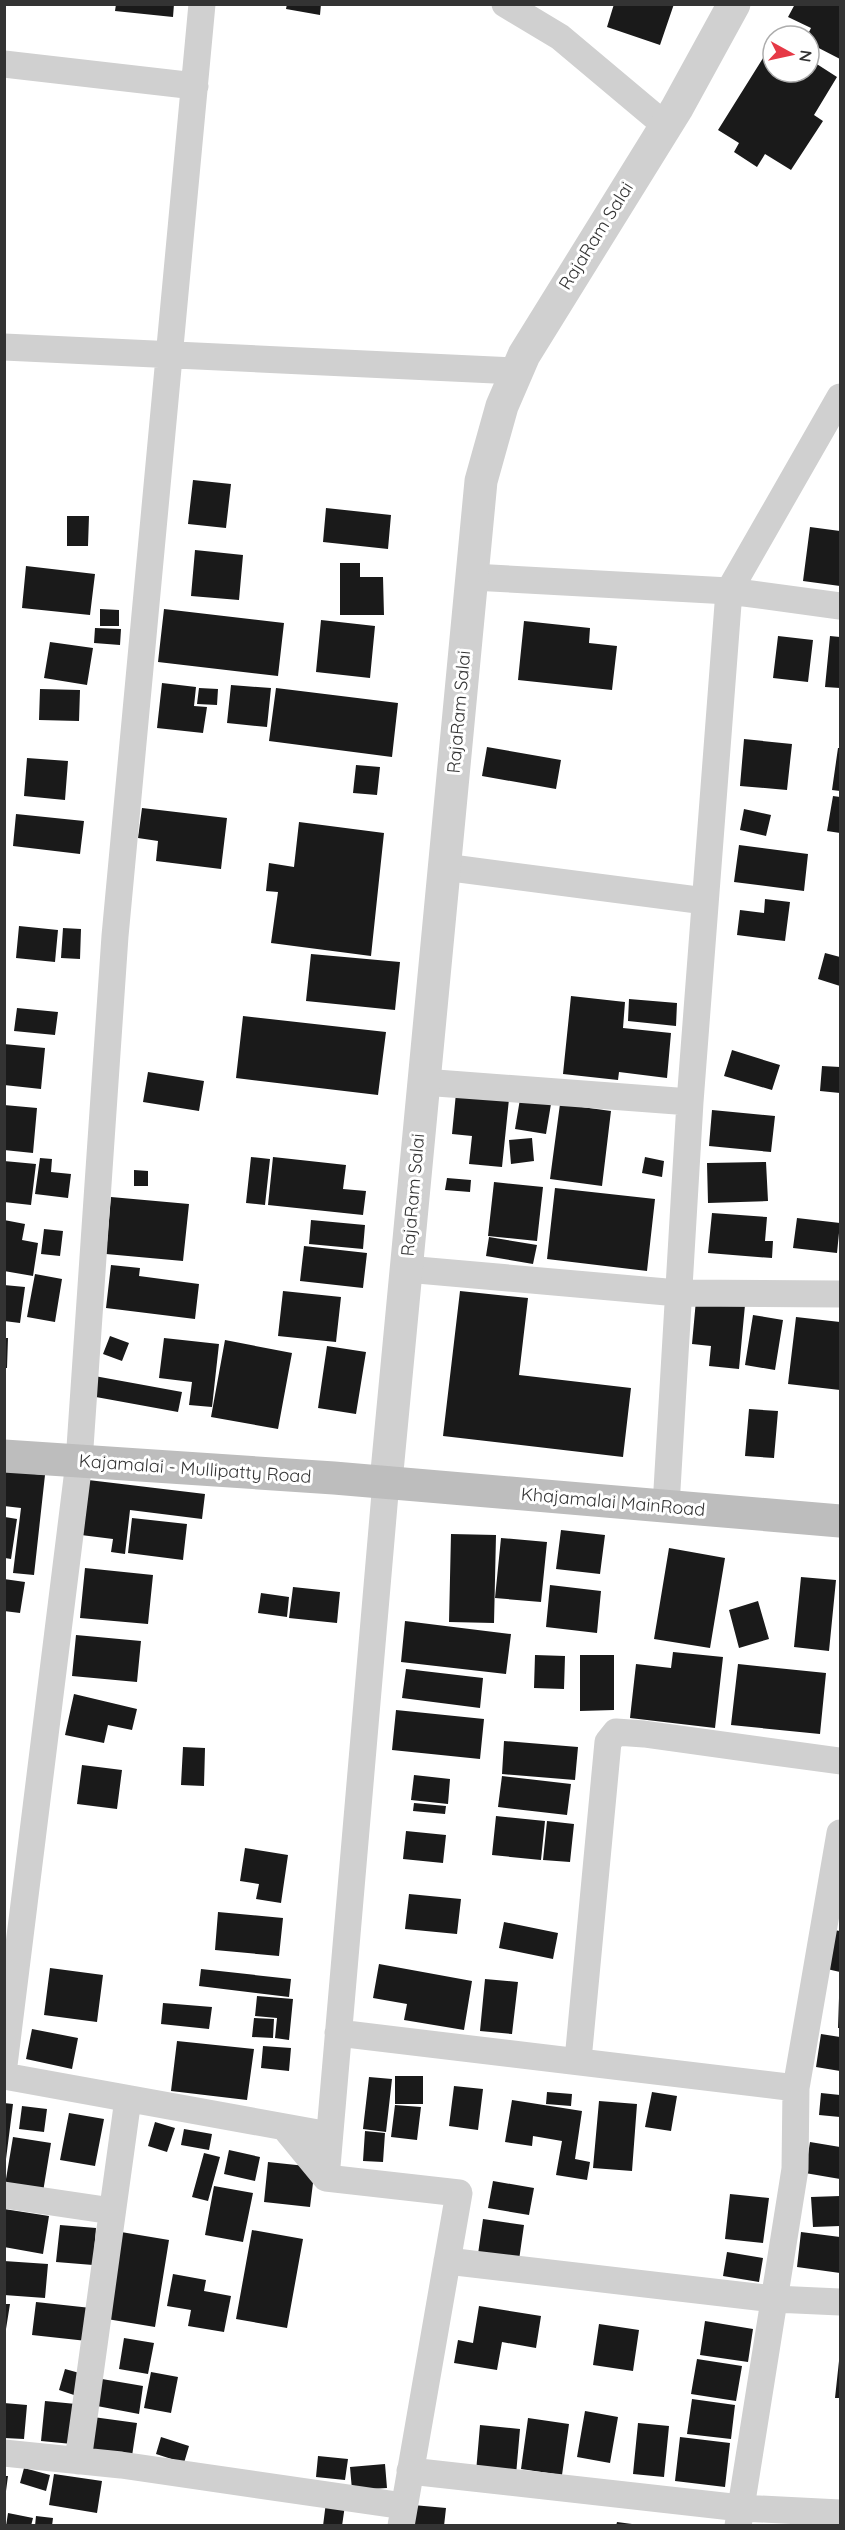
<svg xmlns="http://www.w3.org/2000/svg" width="845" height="2530" font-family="Quicksand,sans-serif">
	<rect width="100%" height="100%" fill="#fff"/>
	<path fill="#1a1a1a" d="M116 4H174L173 17 115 11Z
		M287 4H321L320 15 286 9Z
		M614 4H674L660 45 607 27Z
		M795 4H840V59L809 43V36H807L811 28 788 17Z
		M773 42V72H809V59L837 77 814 115 823 121 791 170 765 154 757 167 734 152 739 143 718 130Z
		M193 480 231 484 226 528 188 524Z
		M326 508 391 515 388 549 323 542Z
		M67 516H89L88 546H67Z
		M810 527 840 531V586L803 581Z
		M195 550 243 555 239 600 191 596Z
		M340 563H360V577H383L384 615H340Z
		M26 566 95 574 90 615 22 608Z
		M100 609 119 610V626H100Z
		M164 609 284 623 278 676 158 662Z
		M321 620 375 626 370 678 316 672Z
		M524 621 590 628 589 643 617 646 612 690 518 680Z
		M95 628 121 629 120 645 94 643Z
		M778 636 813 640 808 682 773 678Z
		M830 636 840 637V688L825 687Z
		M50 642 93 648 87 685 44 678Z
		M162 683 196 687 194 706 207 707 203 733 157 728Z
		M231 685 271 688 267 727 227 723Z
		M199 688 218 689 217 705 197 704Z
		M276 688 398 703 392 757 269 741Z
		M40 689 80 690 79 721 39 720Z
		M744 739 792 744 787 790 740 786Z
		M487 747 561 760 556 789 482 776Z
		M838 748H840V791L832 790Z
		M27 758 68 761 65 800 24 796Z
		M356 765 380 767 377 795 353 793Z
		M833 796 840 797V833L827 831Z
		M142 808 227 818 221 869 156 861 158 841 138 838Z
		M744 809 771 815 766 836 740 830Z
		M16 814 84 821 80 854 13 846Z
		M299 822 384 833 371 956 271 943 278 892 266 891 269 863 294 867Z
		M739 845 808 854 804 891 734 882Z
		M765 899 790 902 785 941 737 935 740 910 764 913Z
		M19 926 58 930 55 962 16 958Z
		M63 928 81 929 80 959 61 958Z
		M825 953 840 957V986L818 979Z
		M311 954 400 962 395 1010 306 1001Z
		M571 996 625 1002 623 1028 671 1033 667 1078 619 1072 618 1080 563 1074Z
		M629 999 677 1003 676 1026 628 1021Z
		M17 1008 58 1012 55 1035 14 1031Z
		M243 1016 386 1032 378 1095 236 1078Z
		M4 1044 45 1048 41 1089 4 1085Z
		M732 1050 780 1065 772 1090 724 1076Z
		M822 1066 840 1067V1093L820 1091Z
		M148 1072 204 1081 199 1111 143 1102Z
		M456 1093 509 1099 502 1167 469 1164 472 1136 452 1134Z
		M520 1099 551 1104 546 1134 515 1129Z
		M560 1104 611 1111 602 1186 550 1179Z
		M4 1105 37 1108 33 1153 4 1150Z
		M712 1110 775 1116 771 1152 709 1146Z
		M532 1138 534 1161 511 1164 509 1140Z
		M251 1157 270 1159 265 1205 246 1203Z
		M273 1157 346 1165 343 1189 366 1191 363 1215 268 1205Z
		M645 1157 664 1161 662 1177 642 1173Z
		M40 1158 52 1159 51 1172 71 1174 68 1198 35 1194Z
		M4 1161 36 1164 31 1205 4 1202Z
		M766 1162 768 1201 708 1203 707 1163Z
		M134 1170 148 1171V1186H134Z
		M447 1178 471 1180 470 1192 445 1190Z
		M494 1182 543 1187 537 1241 488 1236Z
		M555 1188 655 1199 647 1271 547 1259Z
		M111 1197 189 1204 183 1261 106 1254Z
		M712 1213 767 1217 765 1241H773L772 1258 708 1253Z
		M797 1218 840 1223 837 1253 793 1248Z
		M4 1220 25 1224 22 1240 38 1243 33 1276 4 1271Z
		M311 1220 365 1225 363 1249 309 1244Z
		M44 1229 63 1231 60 1256 41 1254Z
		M489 1237 537 1245 533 1264 486 1256Z
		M304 1246 367 1253 363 1288 300 1281Z
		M111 1265 140 1268 139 1276 199 1284 195 1319 106 1308Z
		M35 1274 62 1279 55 1322 27 1317Z
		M4 1285 25 1287 20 1323 4 1321Z
		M283 1291 341 1297 336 1342 278 1336Z
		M460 1291 528 1298 519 1375 631 1388 623 1457 443 1436Z
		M696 1300 745 1305 739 1369 709 1366 711 1346 692 1344Z
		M753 1315 783 1320 775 1370 745 1365Z
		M796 1317 840 1322V1390L788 1384Z
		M110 1336 129 1343 122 1361 103 1354Z
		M4 1338H8L7 1368H4Z
		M164 1338 219 1344 212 1407 189 1405 192 1382 159 1378Z
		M225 1340 292 1353 278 1429 211 1417Z
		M327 1346 366 1352 356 1414 318 1408Z
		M89 1375 182 1392 178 1412 85 1395Z
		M749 1409 778 1411 774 1458 745 1456Z
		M4 1471 45 1475 34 1575 13 1573 21 1508 4 1506Z
		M80 1479 205 1494 202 1519 130 1510 125 1554 111 1552 113 1539 73 1534Z
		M5 1517 17 1519 11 1559 5 1558Z
		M132 1518 187 1524 183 1560 128 1553Z
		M561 1530 605 1535 600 1574 556 1569Z
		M451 1534 496 1535 494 1623 449 1622Z
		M501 1538 547 1542 541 1602 495 1598Z
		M669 1548 725 1558 710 1648 654 1639Z
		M85 1568 153 1575 148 1624 80 1618Z
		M801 1577 836 1580 829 1651 794 1647Z
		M4 1579 25 1582 20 1613 4 1611Z
		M550 1585 601 1591 597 1633 546 1627Z
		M293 1587 340 1592 337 1623 289 1618Z
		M261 1593 289 1597 287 1617 258 1613Z
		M758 1601 769 1639 739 1648 729 1610Z
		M405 1621 511 1634 506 1674 401 1662Z
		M76 1635 141 1641 137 1682 72 1676Z
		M673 1652 723 1657 715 1728 630 1718 636 1664 671 1668Z
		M535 1655 565 1656 564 1689 534 1688Z
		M580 1655H614V1710L580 1711Z
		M738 1664 826 1673 820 1734 731 1725Z
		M406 1669 483 1678 480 1708 402 1698Z
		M74 1694 137 1709 132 1730 108 1725 104 1743 65 1735Z
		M396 1710 484 1719 480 1759 392 1750Z
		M504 1741 578 1747 575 1780 502 1774Z
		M183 1747 205 1748 204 1786 181 1785Z
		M82 1765 122 1770 117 1809 77 1804Z
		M414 1775 450 1779 448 1804 411 1800Z
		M502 1776 571 1784 567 1815 498 1807Z
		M414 1803 446 1806 445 1814 413 1811Z
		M496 1816 545 1821 541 1860 492 1855Z
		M547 1821 574 1824 570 1862 543 1860Z
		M406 1831 446 1835 443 1863 403 1859Z
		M245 1848 288 1855 281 1903 256 1899 259 1884 240 1881Z
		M409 1894 461 1899 457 1934 405 1929Z
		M218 1912 283 1918 279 1956 215 1950Z
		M504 1922 558 1933 553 1959 499 1948Z
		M834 1930 840 1931V1972L827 1969Z
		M379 1964 472 1981 464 2030 404 2020 407 2004 373 1998Z
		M50 1968 103 1975 97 2022 44 2015Z
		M201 1969 291 1979 289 1997 199 1986Z
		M485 1979 518 1982 512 2034 480 2031Z
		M257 1996 293 1999 289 2040 275 2038 277 2018 255 2016Z
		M839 1998H840V2028H838Z
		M163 2003 212 2007 209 2029 161 2024Z
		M254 2018 274 2019 273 2038 252 2037Z
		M32 2029 78 2038 72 2069 26 2059Z
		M821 2034 840 2037V2071L816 2067Z
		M177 2041 254 2049 247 2100 171 2091Z
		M263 2046 291 2048 289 2071 261 2068Z
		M395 2076H423V2104H395Z
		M369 2077 392 2079 386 2132 363 2129Z
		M454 2086 483 2089 478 2130 449 2126Z
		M547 2092 572 2094 571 2106 546 2104Z
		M652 2092 677 2096 671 2131 645 2127Z
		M821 2093 840 2095V2117L819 2115Z
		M512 2100 582 2111 575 2159 590 2162 587 2180 556 2175 562 2141 533 2136 532 2146 505 2142Z
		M599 2101 637 2104 632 2171 593 2168Z
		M4 2103 13 2104 6 2159H4Z
		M395 2105 421 2107 417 2140 391 2137Z
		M22 2106 47 2109 44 2132 19 2129Z
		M69 2113 104 2119 95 2166 60 2160Z
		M155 2122 175 2128 167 2152 148 2146Z
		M184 2129 212 2134 209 2150 181 2145Z
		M365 2131 385 2133 383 2162 363 2161Z
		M13 2137 51 2143 43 2192 5 2185Z
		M810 2142 840 2147V2179L805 2173Z
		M229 2150 260 2157 255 2181 224 2174Z
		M204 2153 220 2157 208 2201 192 2197Z
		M268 2162 315 2167 310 2207 264 2202Z
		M493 2181 534 2188 529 2215 488 2208Z
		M214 2186 253 2193 243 2242 205 2235Z
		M730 2194 769 2198 763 2243 725 2239Z
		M840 2196V2226L813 2227 811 2197Z
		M4 2209 49 2216 43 2254 4 2247Z
		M483 2219 524 2225 519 2260 478 2254Z
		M60 2225 96 2228 93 2265 56 2262Z
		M252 2230 303 2239 287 2328 236 2319Z
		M121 2232 169 2240 155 2327 107 2319Z
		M801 2232 840 2237V2273L797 2267Z
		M727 2252 763 2258 759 2282 723 2276Z
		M4 2261 48 2264 45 2298 4 2295Z
		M173 2274 206 2280 204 2291 231 2296 224 2332 188 2326 191 2310 167 2306Z
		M36 2302 91 2308 87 2341 32 2335Z
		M4 2304H10L6 2329H4Z
		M479 2306 541 2316 536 2348 502 2342 497 2370 454 2363 458 2340 473 2343Z
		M705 2321 753 2329 748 2362 700 2355Z
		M599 2324 639 2330 633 2371 593 2365Z
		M124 2338 154 2343 148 2374 119 2369Z
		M697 2359 742 2366 736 2401 691 2394Z
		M839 2361H840V2398H835Z
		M65 2369 83 2374 77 2396 59 2390Z
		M151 2372 178 2377 171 2413 144 2408Z
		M102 2379 143 2386 139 2414 97 2406Z
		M692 2399 735 2405 731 2439 687 2434Z
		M45 2401 76 2404 72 2444 41 2441Z
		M4 2403 27 2405 24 2439 4 2438Z
		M585 2411 618 2417 610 2463 577 2457Z
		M93 2417 137 2423 132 2456 88 2449Z
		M528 2418 569 2424 562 2475 521 2469Z
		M638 2423 669 2426 664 2477 633 2474Z
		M480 2425 520 2429 516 2475 476 2472Z
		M161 2437 189 2446 184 2463 156 2454Z
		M680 2437 730 2443 725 2487 675 2481Z
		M318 2456 348 2459 345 2480 316 2477Z
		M385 2464 387 2488 352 2490 350 2467Z
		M24 2468 50 2475 46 2491 20 2483Z
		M54 2474 102 2481 97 2513 49 2505Z
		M4 2476H8L6 2491H4Z
		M326 2502 345 2505 342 2526H323Z
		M413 2505 446 2508 444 2526H411Z
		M8 2513 33 2518 31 2526H6Z
		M36 2516 53 2518 52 2526H35Z
		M617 2522 632 2524V2526H616Z"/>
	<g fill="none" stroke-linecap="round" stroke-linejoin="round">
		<path stroke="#d0d0d0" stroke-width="27" d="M505 4 560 37 666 126
			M4 64 195 86
			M4 347 517 371
			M472 577 729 591 840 606
			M444 867 705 901
			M423 1082 690 1102
			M406 1269 678 1293 840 1294
			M386 1482 326 2178 459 2193 401 2526
			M666 1506 690 1102 729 591 840 397
			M338 2033 796 2088
			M578 2060 608 1742 616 1732 644 1734 840 1761
			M4 2065 79 1462 115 936 202 4
			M4 2076 329 2135
			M284 2127 326 2178
			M4 2195 112 2211
			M447 2261 774 2299 840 2302
			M4 2453 121 2465 404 2506
			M78 2461 128 2099
			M410 2471 741 2508 840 2513
			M738 2526 795 2169 796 2088 840 1833"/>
		<path stroke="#d0d0d0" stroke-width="33" d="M386 1482 481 481 502 406 524 355 677 108 734 4"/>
		<path stroke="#bdbdbd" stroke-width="33" d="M4 1456 334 1478 840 1521"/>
	</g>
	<g text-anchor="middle" stroke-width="6" stroke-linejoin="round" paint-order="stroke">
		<g font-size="18" fill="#333" stroke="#fff">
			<text transform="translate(596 236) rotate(-58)" y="6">RajaRam Salai</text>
			<text transform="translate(459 712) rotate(-85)" y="6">RajaRam Salai</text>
			<text transform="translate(413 1195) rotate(-85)" y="6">RajaRam Salai</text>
			<text transform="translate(195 1469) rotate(4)" y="6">Kajamalai - Mullipatty Road</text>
			<text transform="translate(613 1502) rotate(5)" y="6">Khajamalai MainRoad</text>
		</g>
	</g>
	<rect width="845" height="2530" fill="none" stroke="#333333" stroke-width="12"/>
	<g transform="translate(791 54) rotate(98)"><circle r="28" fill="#ffffff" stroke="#adadad" stroke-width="1.5"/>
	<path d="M0-4.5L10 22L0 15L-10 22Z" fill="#e63946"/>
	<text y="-9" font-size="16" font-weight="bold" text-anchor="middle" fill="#333333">N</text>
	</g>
</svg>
